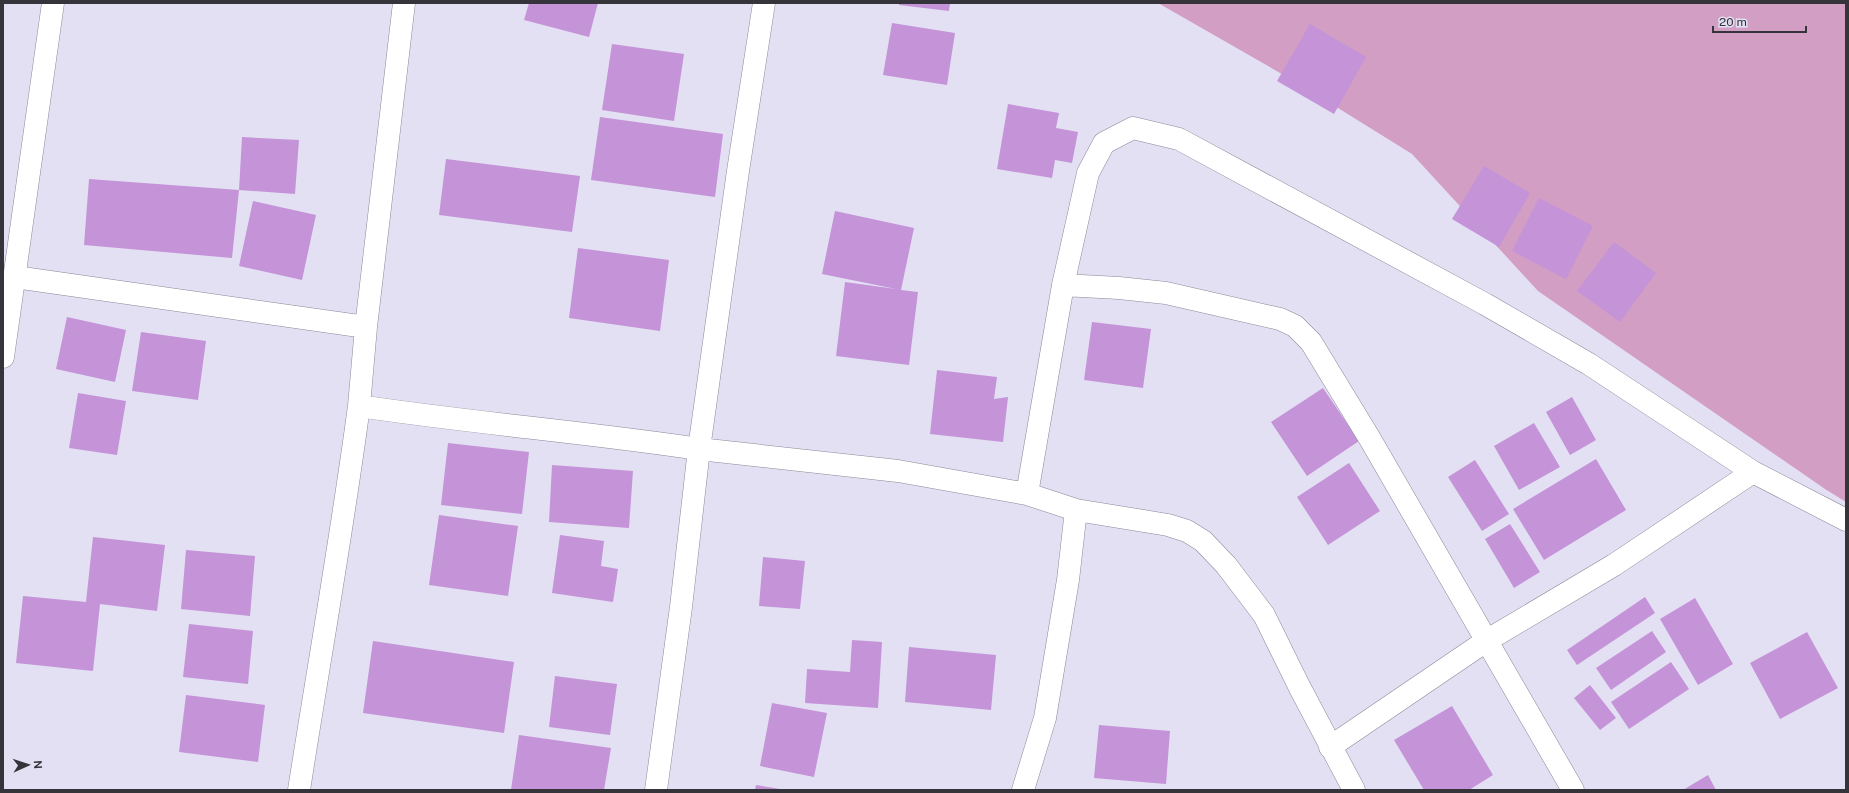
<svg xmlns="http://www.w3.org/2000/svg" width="1849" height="793" font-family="'Public Sans',sans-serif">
	<rect width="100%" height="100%" fill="#e3e0f3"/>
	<path fill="#d39ec3" d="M1158 3H1846V502L1825 489 1538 291 1412 154 1301 85Z"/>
	<path fill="#c493d8" d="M529 3H598L589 37 524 20Z
		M899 3H950L949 11 899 5Z
		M892 23 955 33 947 85 883 75Z
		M1310 24 1366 57 1334 114 1277 81Z
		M612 44 684 54 674 121 602 110Z
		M1008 104 1059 113 1056 128 1078 132 1072 163 1055 160 1052 178 997 169Z
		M600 117 723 134 715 197 591 180Z
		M242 137 299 140 295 194 239 190Z
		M446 159 580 176 572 232 439 215Z
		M1484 166 1530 193 1499 247 1452 219Z
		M89 179 239 190 232 258 84 245Z
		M1539 198 1593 226 1566 279 1512 251Z
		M253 201 316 215 302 280 239 266Z
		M835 211 914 228 901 290 918 292 909 365 836 356 845 282 896 289 822 274Z
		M1614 242 1656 273 1620 322 1577 291Z
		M578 248 669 260 660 331 569 318Z
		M67 317 126 330 115 382 56 369Z
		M1092 322 1151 329 1143 388 1084 380Z
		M141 332 206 341 198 400 132 391Z
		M937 370 997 377 994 399 1008 397 1003 442 930 434Z
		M1323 388 1359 441 1307 476 1271 422Z
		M78 393 126 401 117 455 69 448Z
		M1572 397 1596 440 1570 455 1546 412Z
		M1534 423 1560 467 1519 490 1494 446Z
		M448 443 529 452 522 514 441 505Z
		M1596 459 1626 510 1544 560 1513 509Z
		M1475 460 1509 514 1482 531 1448 477Z
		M1349 463 1380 511 1328 545 1297 497Z
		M552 465 633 471 629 528 549 522Z
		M439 515 518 526 508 596 429 585Z
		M1510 524 1540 572 1514 588 1485 539Z
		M560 535 604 541 601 566 618 569 613 602 552 593Z
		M93 537 165 545 157 611 100 604 93 671 16 663 23 596 86 602Z
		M186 550 255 556 250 616 181 609Z
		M763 557 805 561 800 609 759 606Z
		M1645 597 1655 613 1577 665 1567 650Z
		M1695 598 1733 664 1698 685 1660 619Z
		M189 624 253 631 248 684 183 677Z
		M1652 631 1666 652 1611 690 1596 668Z
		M1807 632 1838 688 1780 719 1750 663Z
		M852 640 882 642 878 708 805 703 807 669 850 672Z
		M373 641 514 662 504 733 363 713Z
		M909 647 996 655 991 710 905 702Z
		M1671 662 1689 689 1629 729 1611 702Z
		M555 676 617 684 610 735 549 727Z
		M1590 685 1616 718 1600 730 1574 698Z
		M186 695 265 705 258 762 179 752Z
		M772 703 827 713 814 777 760 766Z
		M1452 706 1493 775 1469 790H1424L1394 740Z
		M1099 725 1170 731 1166 784 1094 778Z
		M519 735 611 748 604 790H511Z
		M1708 775 1716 790H1683Z
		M756 785 780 789V790H755Z"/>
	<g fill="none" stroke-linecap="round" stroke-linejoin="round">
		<g stroke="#8b8899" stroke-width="23">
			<path id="minor" d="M764 3 738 171 699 449 898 471 1027 494 1076 510
				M15 277 366 327
				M1063 285 1119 288 1166 293 1280 319 1295 326 1311 342 1370 439 1573 790
				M3 357 53 3
				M359 406 366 327 404 3
				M1027 494 1063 285 1088 173 1104 143 1133 128 1179 139 1485 304 1589 364 1753 472 1846 520
				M1330 747 1486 641 1614 565 1753 472
				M299 790C319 662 342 534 359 406 472 423 586 432 699 449L681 607 656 790
				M1023 790 1045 718 1068 580 1076 510 1168 525 1187 531 1203 541 1226 565 1264 615 1300 688 1354 790"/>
		</g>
		<use href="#minor" stroke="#fff" stroke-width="22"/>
	</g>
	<rect width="1849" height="793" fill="none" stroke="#35343b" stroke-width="8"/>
	<g transform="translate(28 765) rotate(87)" stroke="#e3e0f3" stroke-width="3" paint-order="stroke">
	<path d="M0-3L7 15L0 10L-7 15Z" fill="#35343b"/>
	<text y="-6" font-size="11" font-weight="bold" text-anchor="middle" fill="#35343b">N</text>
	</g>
	<path d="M1713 26v6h93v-6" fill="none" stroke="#35343b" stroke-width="2"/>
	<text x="1719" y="26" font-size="12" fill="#35343b" stroke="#e3e0f3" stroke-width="3" paint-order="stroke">20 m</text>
</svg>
